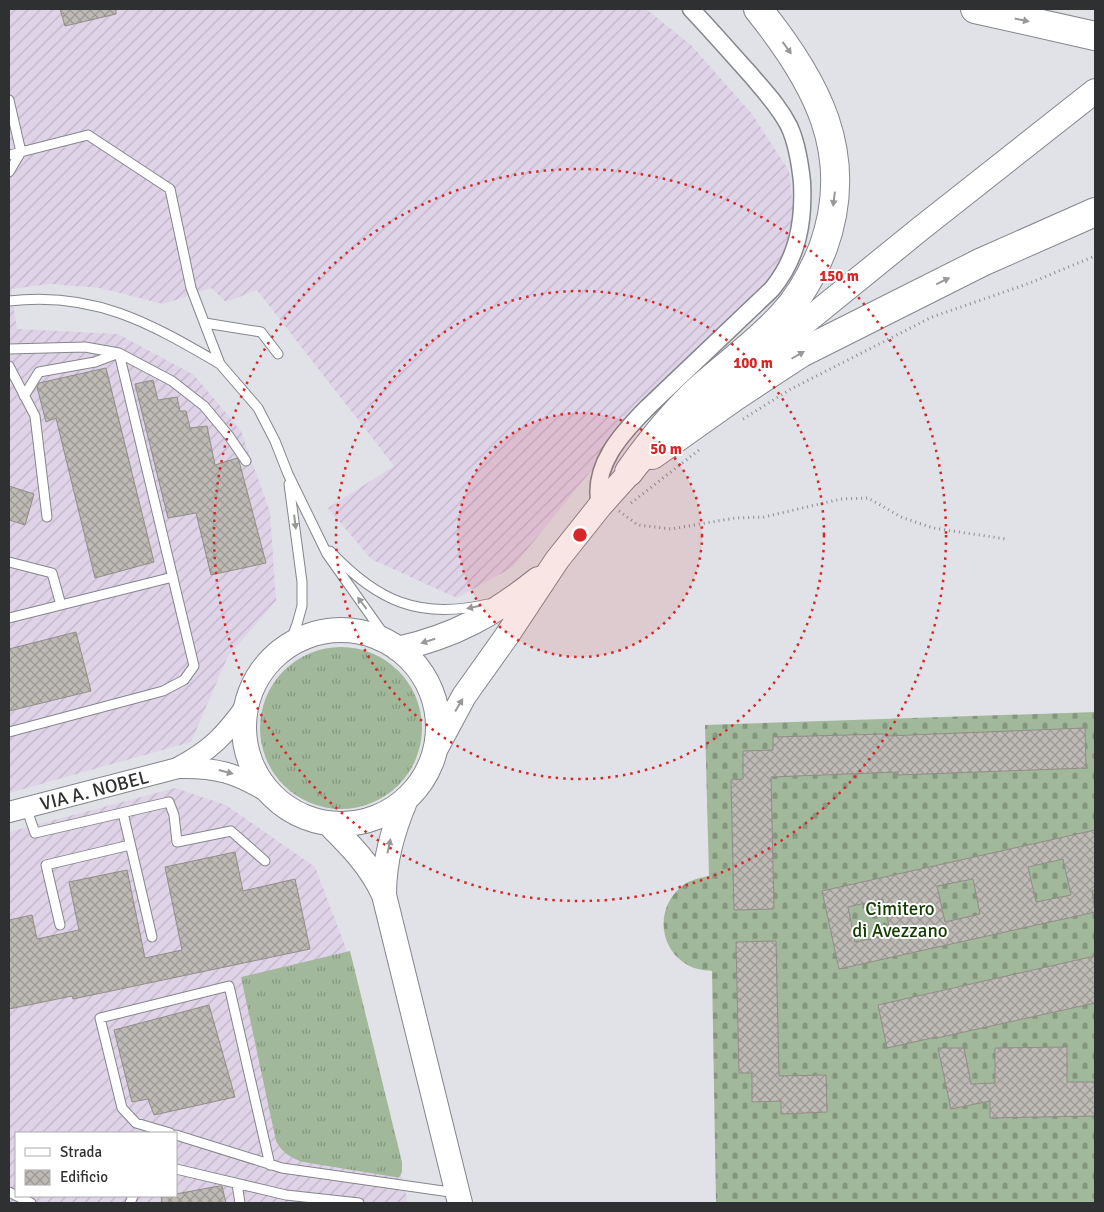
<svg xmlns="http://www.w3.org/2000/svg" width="1104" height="1212" font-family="Signika,sans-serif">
	<defs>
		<pattern id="industrial-furrows" width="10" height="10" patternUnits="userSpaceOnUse" patternTransform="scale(1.25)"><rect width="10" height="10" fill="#dfd3e8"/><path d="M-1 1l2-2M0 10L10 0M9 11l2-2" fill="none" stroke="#c0b5c7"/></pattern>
		<pattern id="grass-tufts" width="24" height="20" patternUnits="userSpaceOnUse" patternTransform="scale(1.25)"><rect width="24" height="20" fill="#a2b89a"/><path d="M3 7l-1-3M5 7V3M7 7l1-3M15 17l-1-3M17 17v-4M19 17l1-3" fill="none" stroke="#84967e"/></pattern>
		<pattern id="cemetery-stones" width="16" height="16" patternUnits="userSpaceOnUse" patternTransform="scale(1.25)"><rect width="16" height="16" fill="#a2b89a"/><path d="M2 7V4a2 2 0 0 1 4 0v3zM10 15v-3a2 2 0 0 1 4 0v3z" fill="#84967e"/></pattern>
		<pattern id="building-cross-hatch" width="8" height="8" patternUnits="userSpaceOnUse" patternTransform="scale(1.25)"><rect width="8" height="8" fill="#bebab5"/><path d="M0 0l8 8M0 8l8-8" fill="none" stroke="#9b9894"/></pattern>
	</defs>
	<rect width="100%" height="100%" fill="#e0e2e8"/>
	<path fill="url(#industrial-furrows)" fill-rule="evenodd" d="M9 9H646L691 45 752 114 789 171 796 238 768 294 615 441 513 567 457 598 371 559 328 508 394 466 257 290 226 302 211 288 163 304 100 288 50 284 11 289 17 329 118 334 194 375 241 431 270 512 276 601 228 656 191 742 9 793Z
		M175 788 226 805 315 867 347 951 408 1203H9V832ZM16 1133H176V1196H16Z"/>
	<path fill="url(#grass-tufts)" d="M260 728a81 81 0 1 1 162 0a81 81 0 1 1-162 0Z
		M350 951 402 1162V1172L399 1177H395L303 1162C291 1158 282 1153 276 1141L241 977Z"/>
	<path fill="url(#cemetery-stones)" d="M1095 712V1203H716L712 971C702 970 692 969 683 962 658 944 657 907 681 887 689 880 699 878 709 876L705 725Z"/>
	<path fill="url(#building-cross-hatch)" stroke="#918d88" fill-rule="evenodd" d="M60 9H116V14L65 26Z
		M106 368 154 562 95 578 56 418 46 422 37 387 39 383Z
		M153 380 158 400 177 397 180 411H186L190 428 207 426 215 465 237 458 239 461 266 563 211 575 196 513 168 518 135 384Z
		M9 486 34 494 25 525 9 520Z
		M76 632 91 691 9 711V649Z
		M1085 728 1086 768 898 775V772L771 777 774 909 734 910 731 780 743 779V751L773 750V737L886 734V736Z
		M1095 830V890L1092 891 1095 912 839 969 822 891ZM1063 859 1071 895 1036 902 1028 867ZM973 879 980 914 945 922 937 886ZM883 899 891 935 855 942 848 907Z
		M235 852 243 891 295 879 310 949 73 999 72 996 9 1009V920L32 915 37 939 79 930 69 882 127 870 145 958 182 950 165 867Z
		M776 941 779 1076 826 1075 827 1112 781 1114V1101L752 1102V1073H739L736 942Z
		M1095 956V1003L937 1038 936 1037 887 1048 878 1005Z
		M209 1005 235 1097 154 1115 148 1099 132 1102 114 1030Z
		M1067 1047V1082H1095V1116L990 1118V1101L951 1109 938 1048H964L971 1084 995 1083V1048Z
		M219 1186H222L226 1203H162L161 1197 176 1196V1194Z"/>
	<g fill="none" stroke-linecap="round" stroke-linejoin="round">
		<g stroke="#83868b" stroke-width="11">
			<path id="service" d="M9 100 21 152 9 172
				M9 155 88 135 170 189 191 288 220 364 258 408 275 441 288 474 327 554 390 643
				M9 301C94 291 150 323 220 364
				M205 323 261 332 278 354
				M9 349 85 347 119 353 172 381 204 406 229 436 246 461
				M9 366 35 416 47 517
				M289 484 302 582V606L297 624 289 645
				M330 551C377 601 419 620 488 604
				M9 562 52 573 61 605
				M9 618 173 577
				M9 732 163 691 184 680 194 666 119 353 95 362 39 372 24 396
				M26 807 35 833 169 802 174 815 177 842 231 831 265 861
				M123 813 152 937
				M60 925 46 865 130 845
				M170 1133 136 1123 122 1108 100 1018 229 986 270 1165
				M176 1135 282 1168 457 1193
				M176 1169 286 1195 359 1203
				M237 1184 240 1203
				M9 1192 31 1203
				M130 1203 133 1196"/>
		</g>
		<g stroke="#83868b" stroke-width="19">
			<path id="minor" d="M600 506C591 466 622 433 648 407L772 289C798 257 804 222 802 182 800 163 797 143 789 126 779 106 764 91 750 74 730 52 711 30 691 9"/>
		</g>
		<g stroke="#83868b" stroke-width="22">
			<g id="tertiary">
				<path d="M179 767C211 750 225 735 246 706"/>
				<path id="s1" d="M9 812 178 768C217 767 236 773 269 793"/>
			</g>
		</g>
		<g stroke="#83868b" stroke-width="26">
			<path id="secondary" d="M707 402 920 229 1095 91
				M244 727a97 97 0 1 1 194 0a97 97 0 1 1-194 0Z
				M398 649C455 636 493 615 538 579
				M436 748 464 696 506 637 557 560 600 506 642 459
				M329 824C351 846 371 866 384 895L460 1203
				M384 895C384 860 393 830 406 799"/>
		</g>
		<g stroke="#83868b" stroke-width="30">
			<path id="trunk" d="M975 9 1095 36
				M652 455 734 397 801 353 982 262 1095 212
				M629 472C651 441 674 412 703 386 729 363 758 342 782 316 801 296 813 273 823 248 857 154 816 81 758 9"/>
		</g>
		<path stroke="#8a8c90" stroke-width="3" stroke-dasharray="1 4" stroke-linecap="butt" d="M743 419 791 389 932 317 1030 283 1095 256
			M631 503 699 450
			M619 511 638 525 671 529 735 518 764 517 841 499 868 498 901 517 933 528 1006 539"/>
		<use href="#service" stroke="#fff" stroke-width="9"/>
		<use href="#minor" stroke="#fff" stroke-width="16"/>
		<use href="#tertiary" stroke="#fff" stroke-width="20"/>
		<use href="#secondary" stroke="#fff" stroke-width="24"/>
		<use href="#trunk" stroke="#fff" stroke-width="28"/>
	</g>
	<defs><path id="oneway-solid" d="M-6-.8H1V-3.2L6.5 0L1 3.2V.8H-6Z" transform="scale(1.25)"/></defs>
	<g fill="#979898">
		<use href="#oneway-solid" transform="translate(1022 20) rotate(12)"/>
		<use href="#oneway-solid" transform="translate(787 48) rotate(54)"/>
		<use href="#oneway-solid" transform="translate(834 199) rotate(97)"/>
		<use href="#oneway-solid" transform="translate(943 281) rotate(-26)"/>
		<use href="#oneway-solid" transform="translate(798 355) rotate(-30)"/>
		<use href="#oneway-solid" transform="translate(295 522) rotate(83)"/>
		<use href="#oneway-solid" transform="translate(362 603) rotate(-127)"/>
		<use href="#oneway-solid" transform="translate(474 607) rotate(168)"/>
		<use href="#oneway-solid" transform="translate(428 641) rotate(163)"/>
		<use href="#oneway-solid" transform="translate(459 705) rotate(-59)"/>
		<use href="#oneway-solid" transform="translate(226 772) rotate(15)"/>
		<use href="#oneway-solid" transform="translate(389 846) rotate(-78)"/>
	</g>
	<circle cx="580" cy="535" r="122" fill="#d62828" fill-opacity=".12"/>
	<g fill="none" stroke="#d62828" stroke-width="2.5" stroke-dasharray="2.5 5">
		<circle cx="580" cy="535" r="122"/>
		<circle cx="580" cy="535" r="244"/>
		<circle cx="580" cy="535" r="366"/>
	</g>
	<g text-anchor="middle" stroke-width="4" stroke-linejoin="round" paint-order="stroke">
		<g font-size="19" fill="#2f3032" stroke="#fff">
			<text dy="7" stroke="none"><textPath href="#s1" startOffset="88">VIA A. NOBEL</textPath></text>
		</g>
		<g font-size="19" fill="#153b01" stroke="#fff">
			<text x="900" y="915">Cimitero<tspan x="900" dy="22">di Avezzano</tspan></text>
		</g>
	</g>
	<circle cx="580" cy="535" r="8" fill="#d62828" stroke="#fff" stroke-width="2.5"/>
	<g font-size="15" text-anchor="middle" font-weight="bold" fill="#d62828" stroke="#fff" stroke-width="4" stroke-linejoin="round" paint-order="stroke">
		<text x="839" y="281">150 m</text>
		<text x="753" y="368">100 m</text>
		<text x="666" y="454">50 m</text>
	</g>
	<rect width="1104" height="1212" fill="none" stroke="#2f3032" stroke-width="20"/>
	<rect x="15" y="1132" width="162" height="65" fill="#ffffff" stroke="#acacad"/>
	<rect x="25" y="1148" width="25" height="8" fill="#ffffff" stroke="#acacad"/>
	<text x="60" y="1157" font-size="15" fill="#2f3032">Strada</text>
	<rect x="25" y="1170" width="25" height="15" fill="url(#building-cross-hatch)" stroke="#acacad"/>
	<text x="60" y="1182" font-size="15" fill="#2f3032">Edificio</text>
</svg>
